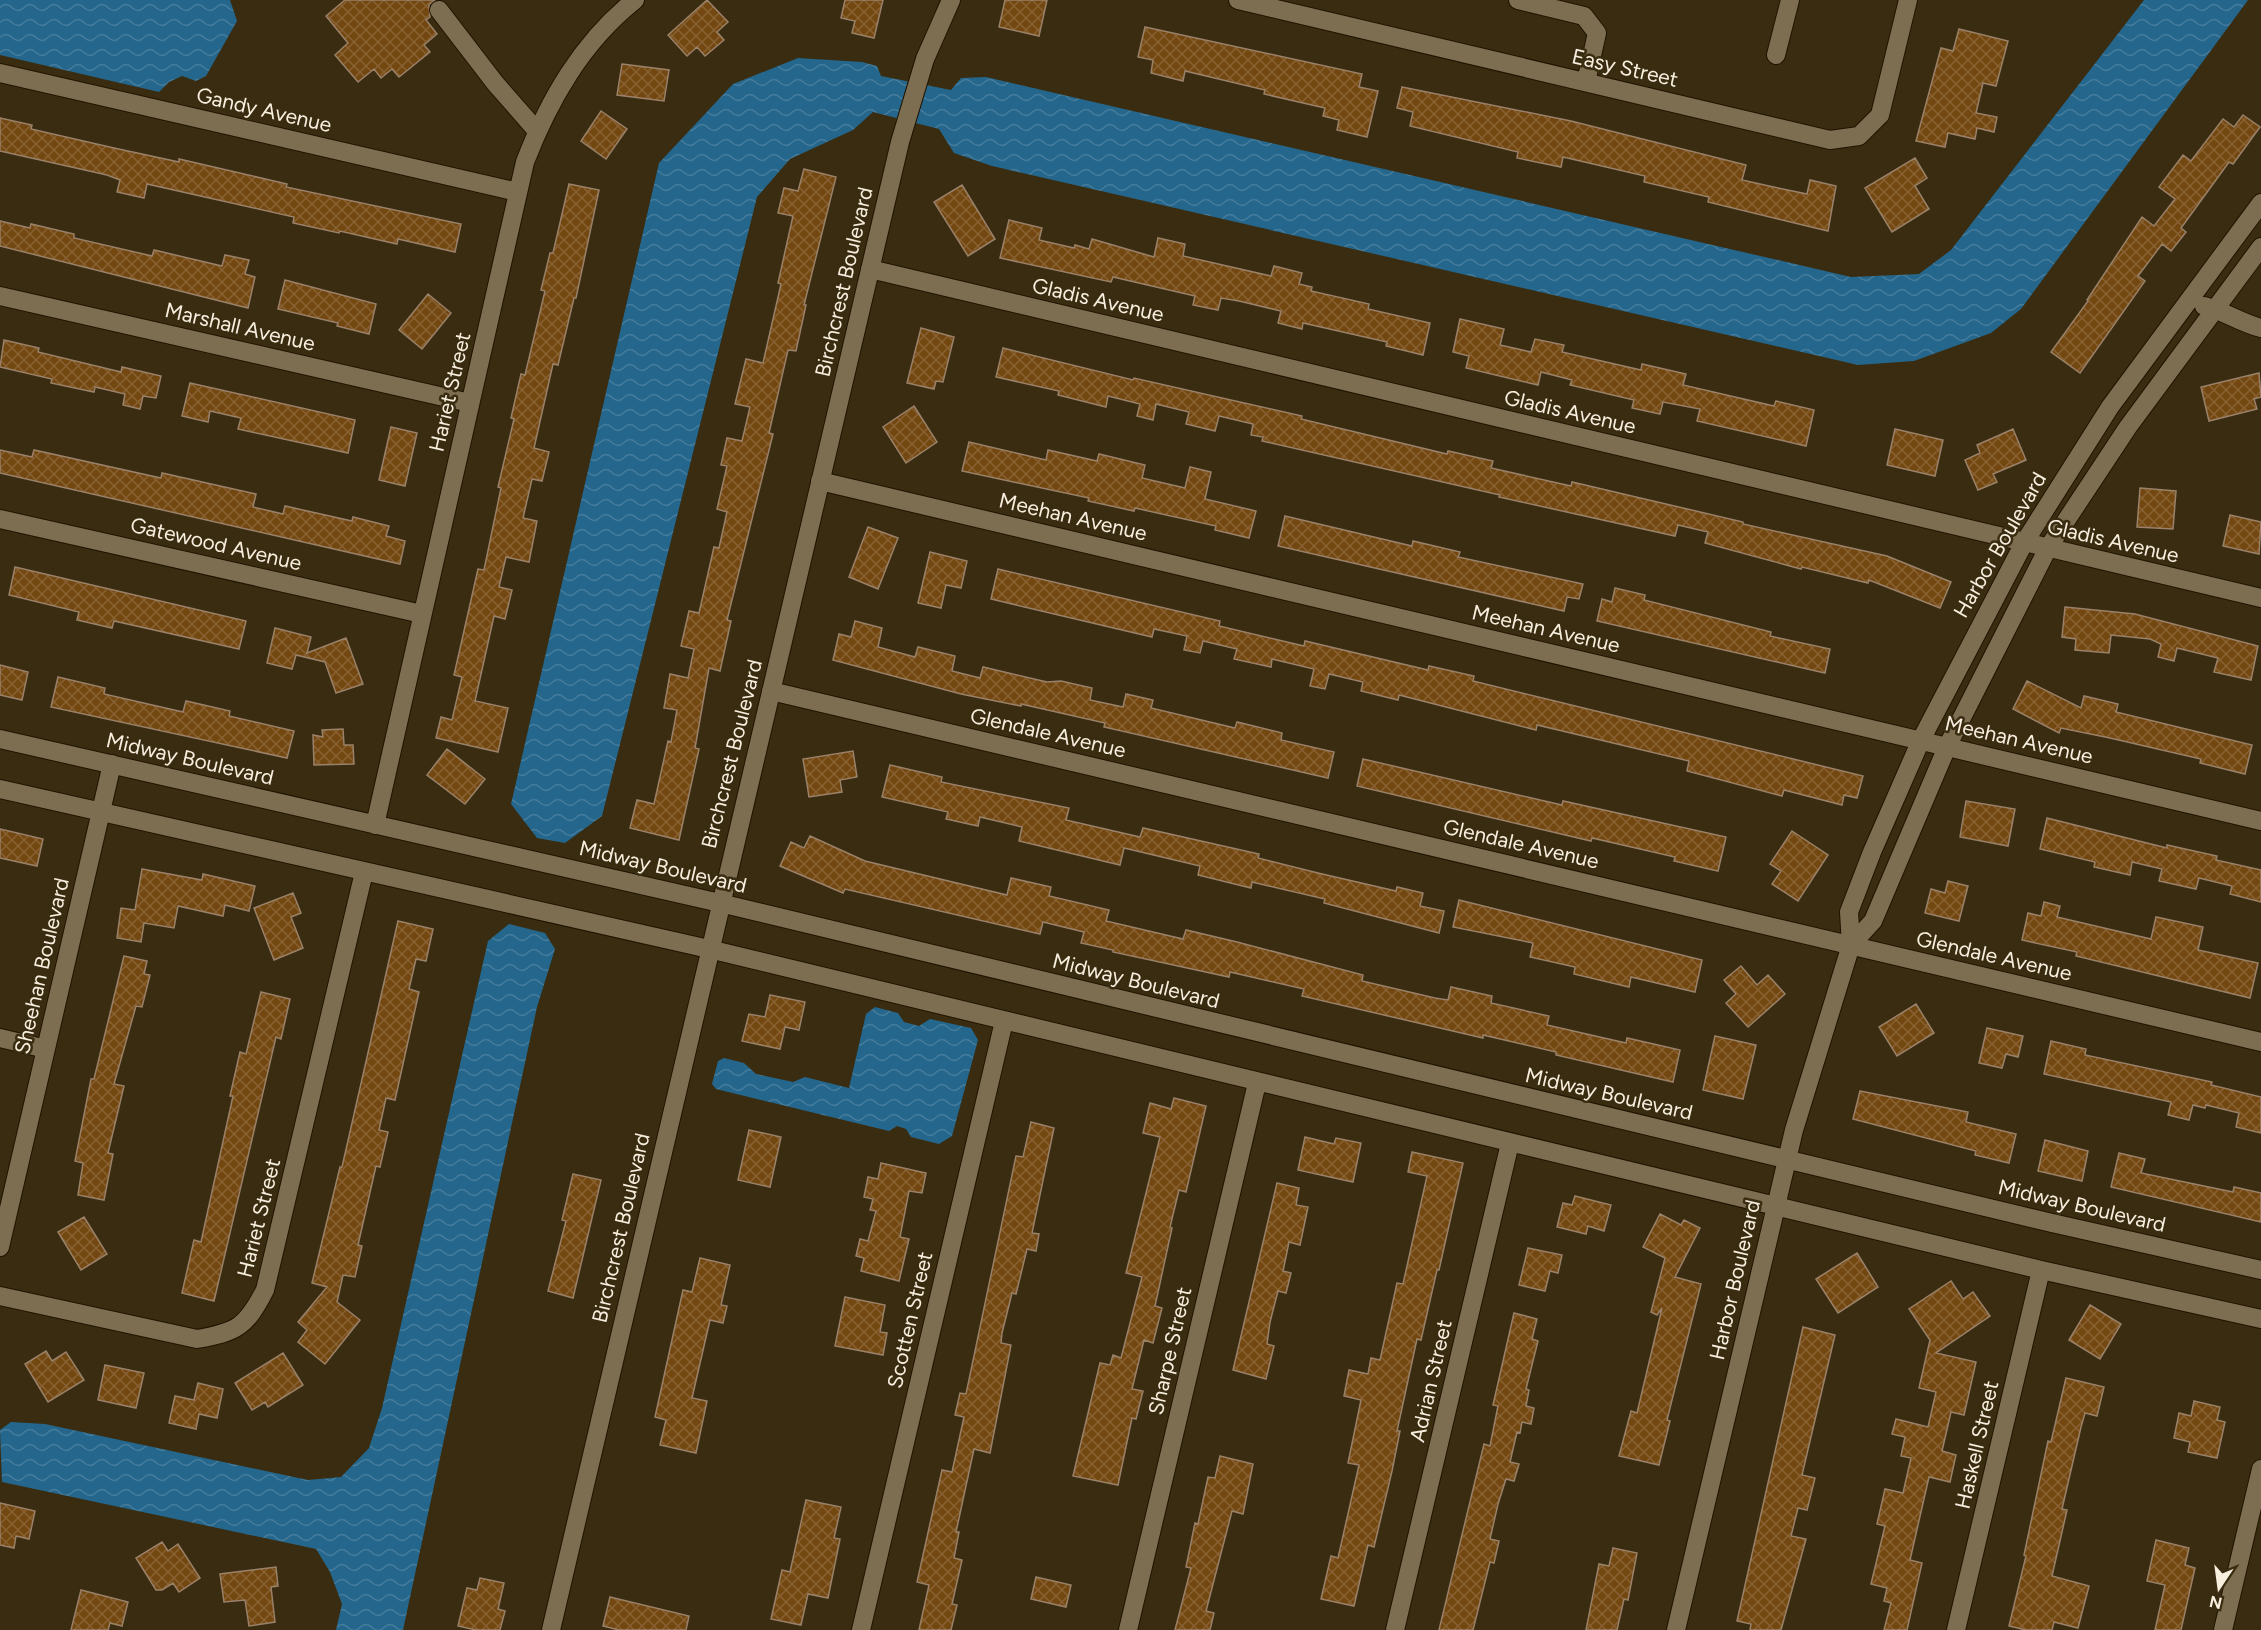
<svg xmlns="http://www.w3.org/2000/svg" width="2261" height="1630" font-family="Figtree,sans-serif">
	<defs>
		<pattern id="water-waves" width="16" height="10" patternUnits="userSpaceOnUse" patternTransform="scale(1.5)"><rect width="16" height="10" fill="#24668c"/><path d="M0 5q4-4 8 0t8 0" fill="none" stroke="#457c9c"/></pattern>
		<pattern id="building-cross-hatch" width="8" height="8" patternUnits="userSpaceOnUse" patternTransform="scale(1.5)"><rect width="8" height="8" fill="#734710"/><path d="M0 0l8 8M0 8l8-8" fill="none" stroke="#886232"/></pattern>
	</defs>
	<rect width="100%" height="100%" fill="#392c10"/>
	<path fill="url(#water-waves)" d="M0 0H230L237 21 206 76 196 81 182 76 169 82 159 92 0 55Z
		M2144 0H2248L2021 309 1991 333 1914 361 1858 365 992 166 954 153 939 129 873 112 853 130 790 159 757 197 602 816 565 843 537 838 511 804 659 163 733 84 798 58 862 62 877 66 881 76 951 90 961 78 986 77 1851 277 1919 274 1951 250Z
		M509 924 545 933 555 949 537 1007 403 1630H336L342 1604 330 1572 316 1549 2 1482 0 1430 11 1422 45 1424 308 1480 341 1477 369 1448 382 1408 488 941Z
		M875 1007 898 1013 904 1022 919 1026 930 1019 971 1028 978 1040 952 1136 939 1144 911 1137 906 1129 897 1126 889 1131 716 1089 712 1084 718 1061 724 1058 744 1063 756 1074 793 1082 805 1077 849 1088 866 1014Z"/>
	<path fill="url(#building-cross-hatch)" stroke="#9a8169" stroke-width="1.5" d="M345 0H435L429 5 430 17 426 20 437 34 424 45 430 52 399 77 392 69 381 78 374 69 358 82 335 55 348 43 326 16Z
		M707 0 728 22 717 32 724 40 705 56 697 47 687 56 668 35Z
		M845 0H883L874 38 852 33 855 21 841 18Z
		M1005 0H1047L1039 36 999 27Z
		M1145 27 1362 74 1359 87 1378 91 1367 137 1337 130 1339 120 1323 116 1325 108 1264 94 1265 90 1185 71 1183 81 1151 73 1153 60 1138 57Z
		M1959 29 2008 41 1996 86 1983 83 1976 113 1997 117 1994 132 1977 128 1975 139 1948 133 1945 147 1916 141 1941 48 1953 51Z
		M622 64 669 70 664 101 617 95Z
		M1402 87 1571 121 1746 165 1742 180 1778 188 1807 194 1810 180 1836 186 1828 231 1708 202 1709 197 1644 182 1645 176 1563 157 1561 167 1517 158 1518 152 1410 126 1413 112 1397 108Z
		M601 111 627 129 606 159 581 141Z
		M2243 115 2260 127 2233 164 2229 162 2181 228 2186 232 2171 251 2162 244 2138 276 2145 281 2080 373 2051 352 2088 301 2087 300 2142 217 2154 226 2175 199 2159 187 2183 155 2191 161 2223 119 2234 127Z
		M0 118 32 125 31 129 114 148 179 162V159L287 184 286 187 461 224 455 252 398 239 397 244 340 231 339 233 293 223 294 217 147 184 144 198 117 192 120 180 107 175 0 151Z
		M1915 158 1927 178 1915 186 1929 209 1892 232 1865 188Z
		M804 169 836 177 804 305H806L796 351 788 350 769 433 773 434 727 620 731 621 720 671 709 668 695 748 699 749 679 840 630 828 637 800 654 804 668 741 671 742 677 710 664 708 670 674 688 678 694 649 681 646 689 611 699 613 714 547 719 548 727 512 717 509 727 466 721 465 727 438 742 441 750 407 735 404 746 359 763 363 781 284 778 283 793 216 778 213 784 188 798 191Z
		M569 184 599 190 576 298H574L558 365 553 364 534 448 549 452 542 481 532 479 523 518 537 521 529 562 506 557 499 587 512 590 505 619 494 616 475 701 508 708 498 752 436 738 441 717 452 720 462 677 454 675 478 569 484 570 501 488 498 487 514 419 511 418 521 374 525 375 545 291 541 290 550 253H553Z
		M962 185 995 239 968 256 934 202Z
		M1009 220 1042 228 1039 240 1074 248 1075 245 1089 249 1092 239 1154 257 1158 238 1185 244 1183 256 1271 276 1274 266 1302 273 1299 284 1312 287 1311 291 1369 304 1368 309 1430 323 1423 355 1386 346 1387 342 1303 323 1302 329 1278 323 1281 311 1239 301 1221 298 1218 310 1193 305 1195 296 1113 277 1111 282 1000 258Z
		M0 221 30 228 31 224 74 234V238L152 256 154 250 222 266 225 255 249 260 245 274 255 277 248 308 0 246Z
		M285 280 376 304 369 334 337 326 338 323 278 309Z
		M428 294 451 313 422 349 399 330Z
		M1460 319 1504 329 1500 345 1531 352 1535 339 1564 345 1562 352 1641 370 1642 364 1686 374 1683 385 1774 406 1776 401 1814 410 1806 446 1697 421 1700 409 1663 402 1660 414 1632 408 1634 400 1570 385 1572 380 1541 372 1538 385 1466 368 1469 356 1453 352Z
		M921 328 954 337 943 382 936 381 934 389 907 383Z
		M4 340 39 348 38 352 121 372 122 367 161 376 156 398 143 396 140 409 123 405 125 394 95 387 94 392 51 383 52 379 0 367Z
		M1003 348 1133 380 1134 378 1302 416 1301 419 1447 454 1448 451 1493 461 1491 468 1571 486 1572 482 1636 497 1743 522V524L1887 556 1951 582 1940 608 1869 580 1868 583 1802 567 1801 569 1705 543 1708 532 1678 525 1675 536 1499 497 1500 495 1262 441 1263 437 1251 435 1253 424 1219 416 1215 431 1186 424 1189 412 1156 404 1153 420 1137 416 1140 404 1108 396 1106 407 1058 395 1059 391 996 377Z
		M2259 373 2261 397 2254 399 2257 409 2209 421 2201 387Z
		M190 383 355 420 348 453 238 429 241 418 210 411 208 422 182 416Z
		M914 406 937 442 906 463 883 427Z
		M391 427 417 433 405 486 379 480Z
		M1895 429 1943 440 1935 476 1887 465Z
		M2013 429 2026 460 1993 474 1997 482 1978 490 1965 460 1980 453 1977 445Z
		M969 442 1046 460 1048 450 1097 461 1099 454 1145 465 1142 478 1185 488 1190 467 1211 472 1205 499 1256 511 1249 538 1215 530 1216 526 1135 508 1134 511 1088 501 1089 498 962 471Z
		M0 450 32 457 34 450 161 478 162 473 229 488 256 494 253 507 283 514 285 506 352 521 353 517 389 526 386 536 405 541 400 564 0 473Z
		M2140 488 2176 491 2173 529 2137 527Z
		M2230 515 2261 522 2259 554 2223 546Z
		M1285 516 1412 546 1413 541 1460 552 1458 557 1583 584 1579 599 1567 597 1564 611 1278 546Z
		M868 527 898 538 878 589 849 577Z
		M930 552 967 561 961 588 946 585 941 608 918 603Z
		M15 567 246 621 239 649 114 621 112 628 77 620 79 612 9 595Z
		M998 569 1220 621 1219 626 1304 646 1305 641 1428 670 1429 666 1474 676 1473 681 1863 776 1857 798 1844 795 1842 805 1784 790 1782 796 1687 771 1689 761 1537 725 1536 730 1399 695 1398 700 1361 691 1363 682 1329 674 1325 689 1310 686 1314 669 1272 659 1271 667 1234 659 1237 649 1203 641 1200 653 1184 650 1187 636 1154 629 1152 637 991 599Z
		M1615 588 1645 595 1644 600 1771 632 1770 636 1830 649 1825 673 1597 621 1602 599 1612 602Z
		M2065 607 2135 614 2258 646 2251 680 2214 672 2218 658 2177 648 2174 661 2158 657 2161 644 2150 639 2111 635 2109 653 2075 650 2076 639 2062 637Z
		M855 621 882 628 878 647 915 657 918 647 955 656 952 671 980 678 983 667 1047 682 1061 681 1092 688 1090 700 1123 707 1126 694 1153 700 1151 708 1235 728 1237 722 1282 733 1281 740 1334 752 1328 778 1104 727 1105 723 1021 704V706L961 694 833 660 839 634 851 637Z
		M275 628 311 637 307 653 346 638 363 684 336 693 325 662 296 655 292 669 267 663Z
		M0 665 28 672 22 700 0 695Z
		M58 677 105 688 104 694 183 712 186 701 230 711 229 716 294 731 287 758 51 707Z
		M2027 681 2081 708 2084 696 2118 704 2116 712 2252 745 2245 774 2200 763 2201 759 2110 738 2061 728 2059 733 2013 709Z
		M343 729 344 745H353L354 764 314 765 313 735 323 737 322 730Z
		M447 749 485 779 465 804 427 775Z
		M853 751 857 777 840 780 842 792 809 797 803 759Z
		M1363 759 1562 805 1563 801 1726 837 1718 871 1674 861 1675 857 1592 838 1591 841 1357 786Z
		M890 765 942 777 941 782 1069 808 1066 820 1140 837 1143 828 1259 854 1258 858 1318 873 1396 891 1397 887 1423 893 1420 906 1444 911 1439 933 1324 903 1325 899 1252 882 1251 888 1198 875 1200 866 1124 848 1120 865 1019 841 1022 827 980 817 978 826 946 819 948 812 882 797Z
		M1966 801 2015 809 2008 846 1960 837Z
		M2047 818 2167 848V845L2217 856 2216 860 2261 870V902L2230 894 2232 886 2199 878 2196 889 2159 881 2162 869 2132 862 2130 875 2094 867 2095 862 2040 849Z
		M0 829 43 839 37 866 0 858Z
		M1792 831 1828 855 1798 901 1772 884 1781 871 1770 864Z
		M810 836 865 861 1007 895 1011 878 1051 887 1049 896 1109 910 1106 921 1183 939 1186 930 1237 942 1363 975 1362 981 1435 998 1448 1000 1451 987 1492 996 1491 1003 1549 1016 1547 1025 1626 1043 1627 1038 1680 1050 1673 1082 1556 1055V1052L1483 1035V1038L1302 996 1304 989 1230 972 1229 977 1113 952V950L1081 943 1084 932 1043 922 1040 934 845 889 843 893 780 866 791 842 804 848Z
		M142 869 202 880 203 874 255 886 249 911 225 905 223 916 178 906 174 928 144 923 141 942 117 938 121 908 135 910Z
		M1948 881 1968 886 1959 921 1925 913 1931 889 1945 893Z
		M293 893 301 913 291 917 303 948 274 960 254 908Z
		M1459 900 1702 960 1695 992 1631 977 1629 987 1574 974 1575 967 1530 957 1533 943 1453 927Z
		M2044 902 2060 906 2057 917 2151 939 2156 917 2203 927 2198 950 2258 963 2250 998 2076 956 2077 952 2022 940 2028 913 2041 916Z
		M398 921 433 929 426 961 416 959 409 989 419 992 395 1100 386 1098 379 1130 388 1132 380 1167 376 1166 358 1245 362 1246 355 1277 343 1275 337 1302 360 1320 325 1364 298 1342 307 1330 298 1322 327 1287 312 1283 340 1167H342Z
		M124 956 147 961 144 974 150 975 142 1007 136 1006 114 1084 124 1086 108 1153 113 1154 104 1200 78 1195 83 1163 75 1161 91 1079H94Z
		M1741 966 1757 985 1768 975 1785 994 1748 1027 1726 1003 1736 994 1724 980Z
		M261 992 290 999 281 1039 276 1037 214 1301 182 1293 194 1240 201 1242 233 1096H230L240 1052 246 1054Z
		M770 995 805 1002 799 1030 785 1027 780 1049 742 1041 749 1014 765 1017Z
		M1916 1004 1934 1033 1897 1056 1879 1027Z
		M1987 1028 2023 1036 2018 1057 2006 1054 2002 1068 1979 1063Z
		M1715 1036 1756 1045 1743 1099 1703 1090Z
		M2051 1041 2086 1049 2085 1055 2212 1082 2211 1085 2261 1097V1133L2236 1127 2239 1113 2206 1105 2205 1108 2193 1105 2189 1120 2168 1115 2171 1102 2044 1074Z
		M1860 1091 1968 1112 1966 1122 2016 1134 2009 1163 1975 1155 1976 1151 1853 1119Z
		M1174 1098 1206 1106 1186 1192 1179 1190 1170 1227 1172 1228 1155 1306 1162 1308 1153 1343 1144 1340 1132 1389 1143 1391 1136 1419 1132 1418 1118 1485 1073 1476 1100 1363 1110 1365 1113 1355 1121 1358 1142 1277 1126 1273 1160 1137 1143 1133 1150 1103 1171 1109Z
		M1031 1122 1054 1128 1032 1233 1039 1234 1036 1251 1027 1249 1016 1294 1012 1293 1002 1333 1001 1343 1011 1345 990 1453 974 1449 956 1532H959L954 1558 962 1560 952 1604 957 1605 951 1630H919L929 1585 917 1582 942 1470 952 1472 964 1417 955 1415 960 1393 966 1394 1016 1156 1023 1157Z
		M749 1130 781 1137 770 1187 738 1180Z
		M1305 1137 1334 1144 1336 1138 1361 1143 1353 1182 1298 1170Z
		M2045 1140 2088 1151 2082 1181 2038 1171Z
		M1412 1152 1463 1163 1439 1270H1437L1421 1340 1417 1339 1397 1431H1400L1392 1471 1374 1547 1368 1545 1354 1606 1321 1599 1331 1556 1338 1558 1359 1465 1348 1463 1361 1400 1344 1396 1349 1370 1368 1374 1371 1358 1380 1360 1397 1283 1403 1284 1427 1176 1408 1172Z
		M2119 1153 2145 1159 2141 1173 2233 1192 2234 1187 2261 1193V1222L2111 1187Z
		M881 1163 926 1173 922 1193 909 1191 900 1237 909 1239 899 1281 861 1271 864 1258 856 1256 860 1239 868 1241 876 1211 870 1210 873 1199 864 1197 868 1177 878 1179Z
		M573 1174 601 1180 573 1298 548 1291 566 1221 562 1220Z
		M1277 1183 1299 1188 1296 1205 1308 1207 1300 1245 1289 1242 1283 1271 1291 1273 1286 1293 1278 1291 1270 1322 1267 1344 1274 1346 1266 1379 1233 1370Z
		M1575 1196 1611 1205 1604 1231 1588 1226 1586 1234 1557 1227 1563 1203 1572 1205Z
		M1660 1214 1681 1225 1684 1220 1700 1228 1675 1277 1701 1284 1667 1420 1670 1421 1659 1465 1619 1456 1631 1411 1637 1413 1662 1308 1657 1315 1651 1312 1665 1258 1643 1247Z
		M84 1217 107 1254 81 1270 58 1232Z
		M1528 1248 1562 1255 1558 1273 1550 1271 1545 1291 1519 1285Z
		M1857 1253 1878 1287 1838 1313 1816 1279Z
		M700 1258 730 1265 721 1305 727 1306 723 1323 710 1320 692 1398 707 1401 696 1453 660 1445 666 1420 655 1417 683 1290 692 1292Z
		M1951 1281 1963 1299 1973 1292 1990 1316 1936 1353 1976 1362 1964 1415 1951 1412 1942 1451 1956 1455 1950 1482 1929 1477 1910 1560 1922 1563 1907 1630H1884L1891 1603 1884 1601 1887 1588 1871 1584 1885 1526 1877 1524 1885 1489 1903 1493 1911 1458 1901 1456 1905 1437 1892 1434 1896 1419 1928 1427 1936 1392 1919 1388 1930 1340 1909 1309Z
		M845 1297 885 1305 880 1332 887 1333 883 1355 835 1346Z
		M2090 1305 2121 1324 2100 1359 2069 1340Z
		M1514 1313 1537 1319 1532 1339 1538 1341 1526 1389 1529 1390 1526 1406 1534 1408 1531 1424 1522 1422 1520 1433 1517 1432 1510 1462 1519 1464 1514 1481 1506 1479 1498 1504 1490 1539 1499 1541 1494 1563 1490 1562 1473 1630H1439L1484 1444 1490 1446 1498 1406 1493 1405Z
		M1803 1327 1835 1335 1802 1475 1815 1478 1807 1510 1798 1508 1791 1536 1806 1539 1781 1630H1750L1751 1624 1737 1621Z
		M46 1351 52 1361 66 1352 84 1380 48 1402 25 1364Z
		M283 1353 303 1385 268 1407 265 1402 252 1410 235 1383Z
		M105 1365 144 1373 136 1408 98 1400Z
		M2066 1378 2104 1387 2097 1416 2085 1413 2081 1427 2062 1509 2067 1510 2052 1576 2089 1586 2078 1628 2054 1622 2052 1630H2026L2009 1626 2026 1556 2024 1555 2048 1441 2051 1442Z
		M198 1383 223 1389 217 1418 199 1414 196 1429 169 1423 175 1396 194 1400Z
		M2194 1401 2220 1407 2217 1420 2225 1422 2217 1458 2188 1452 2190 1442 2174 1438 2179 1413 2191 1416Z
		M1220 1456 1253 1464 1243 1514 1232 1511 1206 1611 1214 1613 1210 1630H1175L1191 1568 1186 1567 1195 1523 1198 1524 1208 1477 1215 1478Z
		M806 1500 841 1507 834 1538 840 1539 828 1598 808 1594 801 1625 771 1619 782 1570 790 1572Z
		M0 1503 35 1511 29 1539 16 1536 14 1548 0 1545Z
		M2156 1540 2189 1548 2185 1565 2195 1568 2181 1630H2155L2165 1585 2147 1581Z
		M162 1542 168 1551 178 1544 200 1578 179 1592 173 1583 162 1590H156L136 1558Z
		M1613 1548 1637 1553 1628 1600 1624 1599 1617 1630H1586L1599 1564 1609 1566Z
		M276 1567 278 1586 271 1587 275 1622 249 1626 245 1600 224 1602 220 1574Z
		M1036 1577 1071 1585 1066 1607 1031 1599Z
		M480 1578 504 1583 498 1609 505 1611 500 1630H476L458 1626 467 1588 477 1590Z
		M81 1590 128 1602 122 1626 110 1623 108 1630H71Z
		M610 1597 689 1616 686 1630H619L603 1626Z"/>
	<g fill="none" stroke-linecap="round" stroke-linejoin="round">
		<g stroke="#201400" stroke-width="20">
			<path id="minor" d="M1238 0 1830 140 1859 136 1880 115 1908 0
				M1518 0 1584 16 1597 33 1586 82
				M439 10 495 83 537 131
				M1776 55 1790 0
				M0 73 518 192
				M870 269 2261 598
				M0 296 470 403
				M2204 306C2224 311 2241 323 2261 328
				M820 481 2261 821
				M0 519 422 614
				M771 691 2261 1042
				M0 739 720 903 2052 1223 2261 1270
				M0 789 709 949 2041 1270 2261 1319
				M375 825 525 162C549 100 582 42 635 0
				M1851 945 1873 921 1947 747 2048 548 2128 427 2261 247
				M0 1038 46 1049
				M0 1247 112 764
				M0 1296 197 1339C237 1332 246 1327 265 1290L364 872
				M551 1630 900 142 925 59 951 0
				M861 1630 1004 1021
				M1128 1630 1257 1083
				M1395 1630 1510 1143
				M1676 1630 1794 1130 1851 945 1849 912 1872 852 1921 740 2024 543 2110 407 2261 203
				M1956 1630 2041 1270
				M2223 1630 2261 1469"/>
		</g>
		<use href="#minor" stroke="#7d6e51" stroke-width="18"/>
	</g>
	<g text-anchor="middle" stroke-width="5" stroke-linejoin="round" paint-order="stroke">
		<g font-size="21" fill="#f8efdf" stroke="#392c10">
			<text transform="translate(1625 68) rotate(13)" y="7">Easy Street</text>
			<text transform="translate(264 110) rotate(13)" y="7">Gandy Avenue</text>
			<text transform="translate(844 282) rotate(-77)" y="7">Birchcrest Boulevard</text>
			<text transform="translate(1098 300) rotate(13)" y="7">Gladis Avenue</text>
			<text transform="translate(240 327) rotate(13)" y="7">Marshall Avenue</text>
			<text transform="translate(450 392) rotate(-77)" y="7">Hariet Street</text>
			<text transform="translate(1570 412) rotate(13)" y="7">Gladis Avenue</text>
			<text transform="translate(1073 517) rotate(13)" y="7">Meehan Avenue</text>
			<text transform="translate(2113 541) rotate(13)" y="7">Gladis Avenue</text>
			<text transform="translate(216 544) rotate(13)" y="7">Gatewood Avenue</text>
			<text transform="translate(2000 545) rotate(-60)" y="7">Harbor Boulevard</text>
			<text transform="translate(1546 629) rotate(13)" y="7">Meehan Avenue</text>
			<text transform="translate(1048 733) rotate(13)" y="7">Glendale Avenue</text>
			<text transform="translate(2019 740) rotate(13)" y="7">Meehan Avenue</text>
			<text transform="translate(732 754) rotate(-76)" y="7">Birchcrest Boulevard</text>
			<text transform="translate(190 759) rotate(13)" y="7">Midway Boulevard</text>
			<text transform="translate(1521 844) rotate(13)" y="7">Glendale Avenue</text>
			<text transform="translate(663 867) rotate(13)" y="7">Midway Boulevard</text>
			<text transform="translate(1994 956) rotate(13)" y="7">Glendale Avenue</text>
			<text transform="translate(42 966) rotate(-77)" y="7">Sheehan Boulevard</text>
			<text transform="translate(1136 981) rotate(14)" y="7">Midway Boulevard</text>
			<text transform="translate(1609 1094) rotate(13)" y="7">Midway Boulevard</text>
			<text transform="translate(2082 1206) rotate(13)" y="7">Midway Boulevard</text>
			<text transform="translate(259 1218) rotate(-76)" y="7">Hariet Street</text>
			<text transform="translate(621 1228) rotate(-77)" y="7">Birchcrest Boulevard</text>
			<text transform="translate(1735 1280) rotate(-77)" y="7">Harbor Boulevard</text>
			<text transform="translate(910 1320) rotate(-77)" y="7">Scotten Street</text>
			<text transform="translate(1170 1351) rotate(-77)" y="7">Sharpe Street</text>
			<text transform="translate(1431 1381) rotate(-77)" y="7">Adrian Street</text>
			<text transform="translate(1977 1445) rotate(-77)" y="7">Haskell Street</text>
		</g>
	</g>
	<g transform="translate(2219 1588) rotate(193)" stroke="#392c10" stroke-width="4.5" paint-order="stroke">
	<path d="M0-4.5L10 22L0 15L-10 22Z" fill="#f8efdf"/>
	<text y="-9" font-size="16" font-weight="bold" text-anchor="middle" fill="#f8efdf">N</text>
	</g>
</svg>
